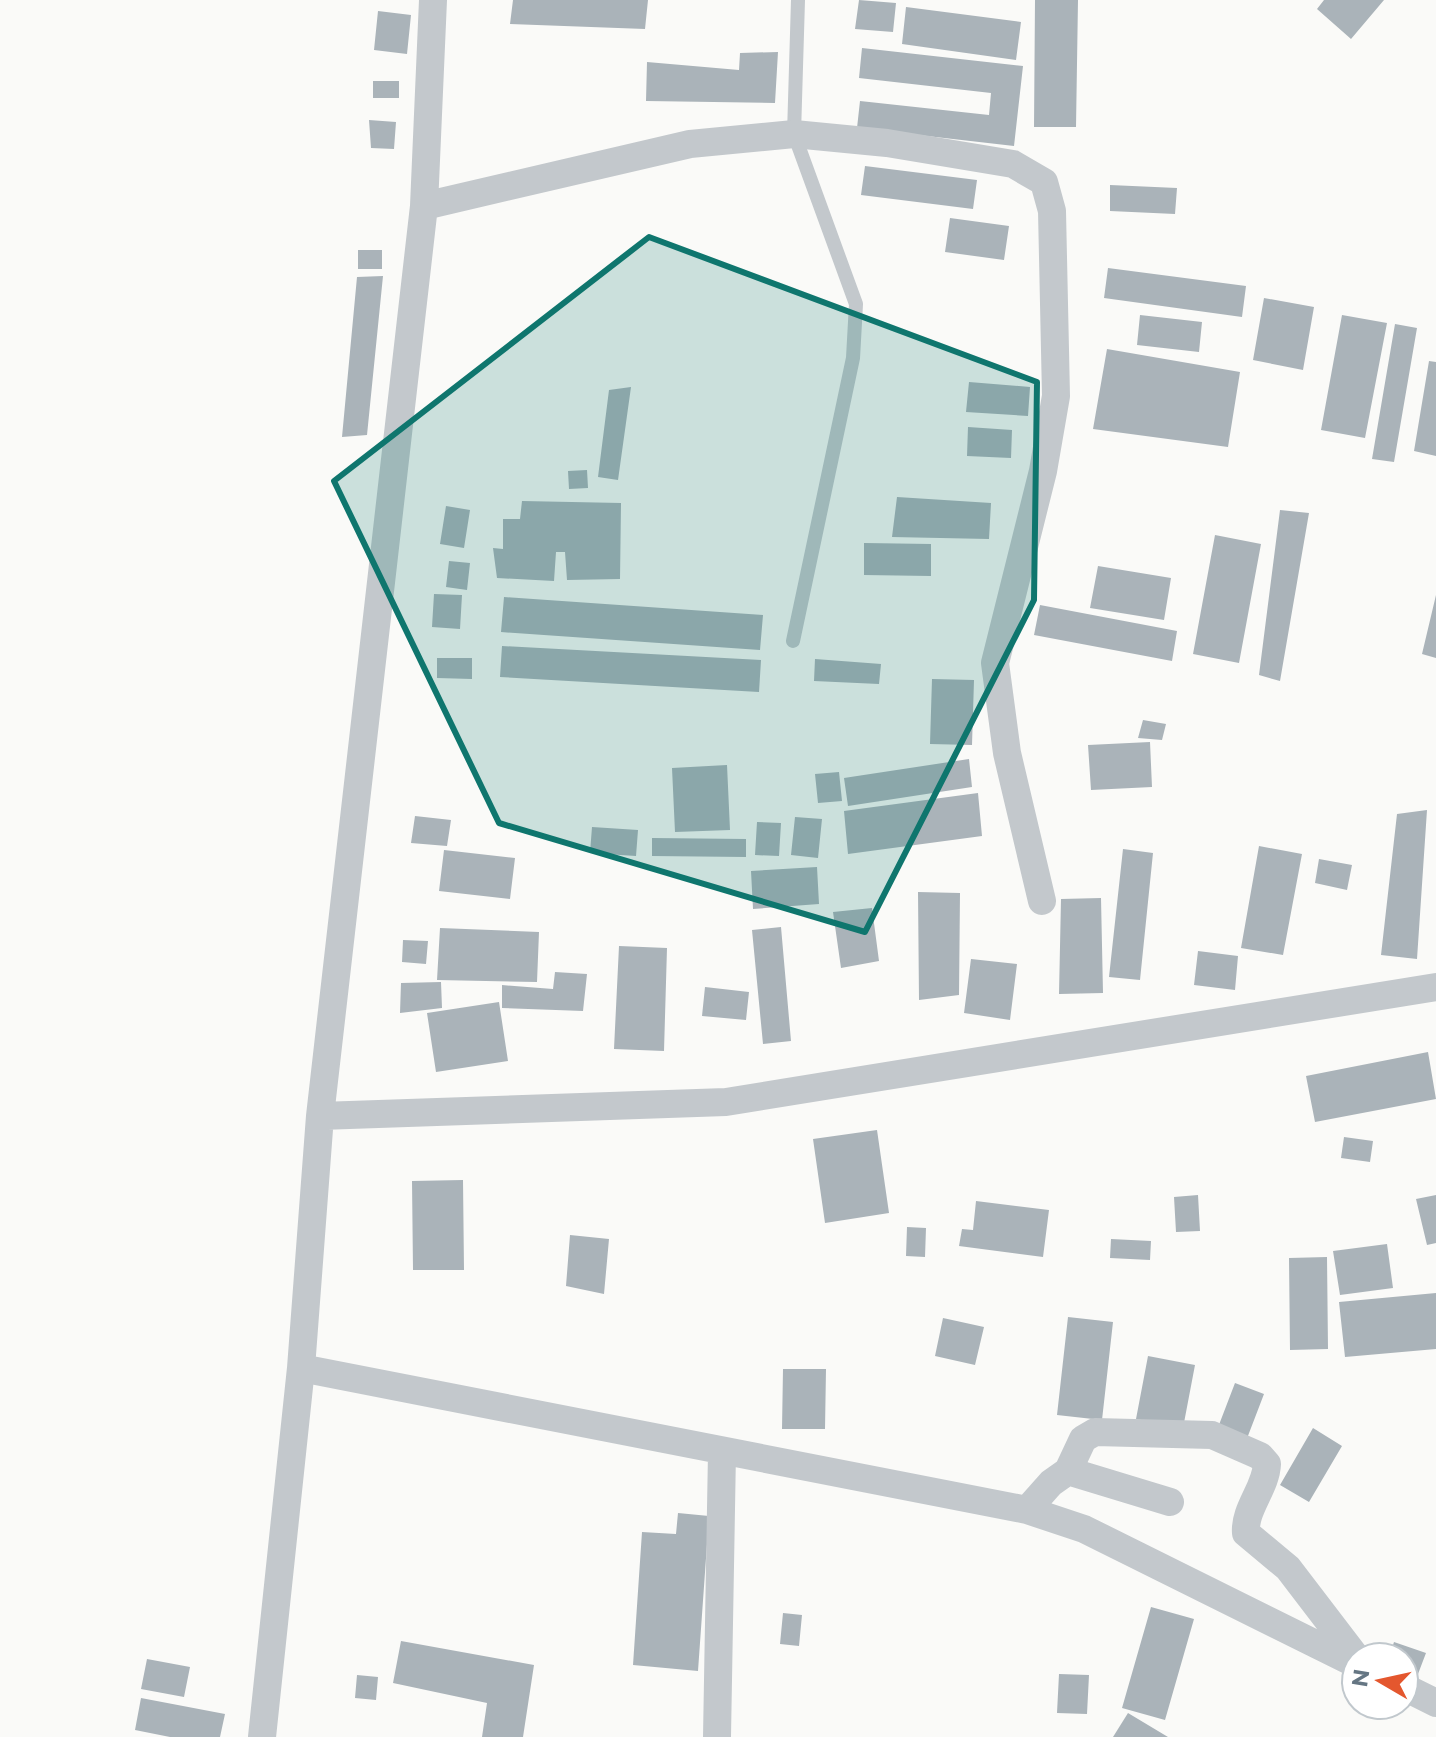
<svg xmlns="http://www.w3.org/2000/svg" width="1436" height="1737" font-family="Montserrat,sans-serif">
	<rect width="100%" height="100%" fill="#fafaf8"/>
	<path fill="#aab3b9" d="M513 0H648L645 29 510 24Z
		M859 0 896 3 893 32 855 29Z
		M1035 0H1078L1076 127H1034Z
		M1324 0H1384L1351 39 1317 9Z
		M906 7 1021 22 1016 60 902 44Z
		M378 11 411 15 407 54 374 50Z
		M862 48 1023 66 1014 146 857 128 860 101 989 115 991 93 859 78Z
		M778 52 775 103 646 101 647 62 739 70 740 53Z
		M373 81H399V98H373Z
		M369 120 396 122 394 149 371 148Z
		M865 166 977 180 973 209 861 195Z
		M1110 185 1177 188 1175 214 1110 211Z
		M950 218 1009 226 1004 260 945 252Z
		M358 250H382V269H358Z
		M1108 268 1246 286 1242 317 1104 298Z
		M383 276 367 435 342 437 357 277Z
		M1264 298 1314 307 1303 370 1253 360Z
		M1140 315 1202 322 1199 352 1137 345Z
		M1342 315 1387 323 1365 438 1321 430Z
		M1395 324 1417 328 1394 462 1372 459Z
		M1107 349 1240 372 1228 447 1093 429Z
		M1429 361 1436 362V456L1414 451Z
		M969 382 1030 387 1028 416 966 412Z
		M631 387 618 480 598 477 609 390Z
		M968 427 1012 430 1011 458 967 456Z
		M587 470 588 488 569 489 568 471Z
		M897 497 991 503 989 539 892 537Z
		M522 501 621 503 620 579 567 580 565 552H556L554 581 497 578 493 548 503 549V519H520Z
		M446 506 470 510 464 548 440 544Z
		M1280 510 1309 513 1280 681 1259 675Z
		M1215 535 1261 544 1239 663 1193 654Z
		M864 543 931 544V576L864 575Z
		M449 561 470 563 467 590 446 587Z
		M1098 566 1171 578 1164 620 1090 608Z
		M434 594 462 595 460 629 432 627Z
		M1436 595V658L1422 654Z
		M504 597 763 615 760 650 501 632Z
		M1040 605 1177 631 1172 661 1034 635Z
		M502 646 761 660 759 692 500 677Z
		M437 658H472V679L437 678Z
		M815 659 881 664 879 684 814 681Z
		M932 679 974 680 972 745 930 744Z
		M1143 720 1166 724 1162 740 1138 738Z
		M1150 742 1152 787 1091 790 1088 745Z
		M969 759 972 787 848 806 844 778Z
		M727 765 730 830 675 832 672 768Z
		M839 772 842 801 818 803 815 774Z
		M978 793 982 836 848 854 844 811Z
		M1427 810 1417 959 1381 955 1397 814Z
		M415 816 451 820 447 846 411 843Z
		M795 817 822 819 818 858 791 855Z
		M757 822 781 823 779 856 755 855Z
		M592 827 638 830 636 856 590 853Z
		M652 838 746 839V857L652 856Z
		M1259 846 1302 854 1283 955 1241 948Z
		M1123 849 1153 853 1140 980 1109 977Z
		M444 850 515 858 510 899 439 891Z
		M1319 859 1352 865 1347 890 1315 883Z
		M817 867 819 904 753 909 751 871Z
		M918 892 960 893 959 995 919 1000Z
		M1101 898 1103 993 1059 994 1061 899Z
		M872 908 879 961 841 968 833 912Z
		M781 927 791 1041 763 1044 752 930Z
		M440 928 539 932 537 982 437 980Z
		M403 940 428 941 426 964 402 962Z
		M619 946 667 948 664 1051 614 1049Z
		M1198 951 1238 956 1235 990 1194 985Z
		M971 959 1017 964 1010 1020 964 1013Z
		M555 972 587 974 583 1011 502 1008V985L553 989Z
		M441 982 442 1008 400 1013 401 983Z
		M705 987 749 992 746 1020 702 1016Z
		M499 1002 508 1061 436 1072 427 1013Z
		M1428 1052 1436 1099 1315 1122 1306 1076Z
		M877 1130 889 1213 825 1223 813 1139Z
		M1344 1137 1373 1141 1370 1162 1341 1158Z
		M463 1180 464 1270H413L412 1181Z
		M1198 1195 1200 1231 1176 1232 1174 1197Z
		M1436 1195V1243L1427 1245 1416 1199Z
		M976 1201 1049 1210 1043 1257 959 1246 962 1229 973 1230Z
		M907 1227 926 1228 925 1257 906 1256Z
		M570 1235 609 1239 604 1294 566 1286Z
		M1111 1239 1151 1241 1150 1260 1110 1258Z
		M1387 1244 1393 1288 1340 1295 1333 1251Z
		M1327 1257 1328 1349 1290 1350 1289 1258Z
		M1436 1293V1349L1345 1357 1339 1302Z
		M1068 1317 1113 1322 1102 1420 1057 1415Z
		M943 1318 984 1327 975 1365 935 1356Z
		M1148 1356 1195 1365 1183 1428 1136 1419Z
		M783 1369H826L825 1429H782Z
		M1235 1383 1264 1394 1246 1441 1217 1430Z
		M1313 1428 1342 1446 1309 1502 1280 1485Z
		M678 1513 709 1516 698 1671 633 1665 642 1532 676 1534Z
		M1151 1607 1194 1619 1165 1720 1122 1708Z
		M783 1613 802 1615 799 1646 780 1644Z
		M401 1641 534 1665 523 1737H482L487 1703 393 1683Z
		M1394 1642 1426 1653 1418 1674 1404 1669V1657H1389Z
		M147 1659 190 1667 184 1697 141 1689Z
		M1059 1674 1089 1675 1087 1714 1057 1713Z
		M357 1675 378 1677 376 1700 355 1698Z
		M141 1698 225 1714 220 1737H170L135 1730Z
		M1128 1713 1168 1737H1113Z"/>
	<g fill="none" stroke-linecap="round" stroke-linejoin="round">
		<path stroke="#c3c8cc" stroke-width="14" d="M793 641 853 358 856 304 794 134 798 0"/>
		<path stroke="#c3c8cc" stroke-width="28" d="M424 206 690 144 794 134 887 143 1013 164 1044 182 1052 211 1056 396 1043 471 995 663 1007 753 1042 901
			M320 1116 726 1102 1436 987
			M301 1368 1027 1510 1084 1529 1356 1664
			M1068 1471 1170 1502
			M1027 1510 1051 1483 1068 1471 1083 1439 1095 1432 1212 1435 1260 1456 1267 1464C1266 1488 1244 1509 1246 1533L1288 1568 1356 1657
			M1404 1687 1436 1703
			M262 1737 301 1368 320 1116 424 206 433 0
			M717 1737 722 1452"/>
	</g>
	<path fill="#0f766e" fill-opacity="0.2" stroke="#0f766e" stroke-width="6" stroke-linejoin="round" d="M649 237 1037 382 1034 600 865 932 499 823 334 481Z"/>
	<g transform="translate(1380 1681) rotate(279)"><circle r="38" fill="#ffffff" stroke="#c1c8cd" stroke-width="2"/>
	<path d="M0-6L14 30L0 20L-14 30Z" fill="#e4572e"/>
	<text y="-12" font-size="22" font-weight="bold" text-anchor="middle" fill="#657683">N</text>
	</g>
</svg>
